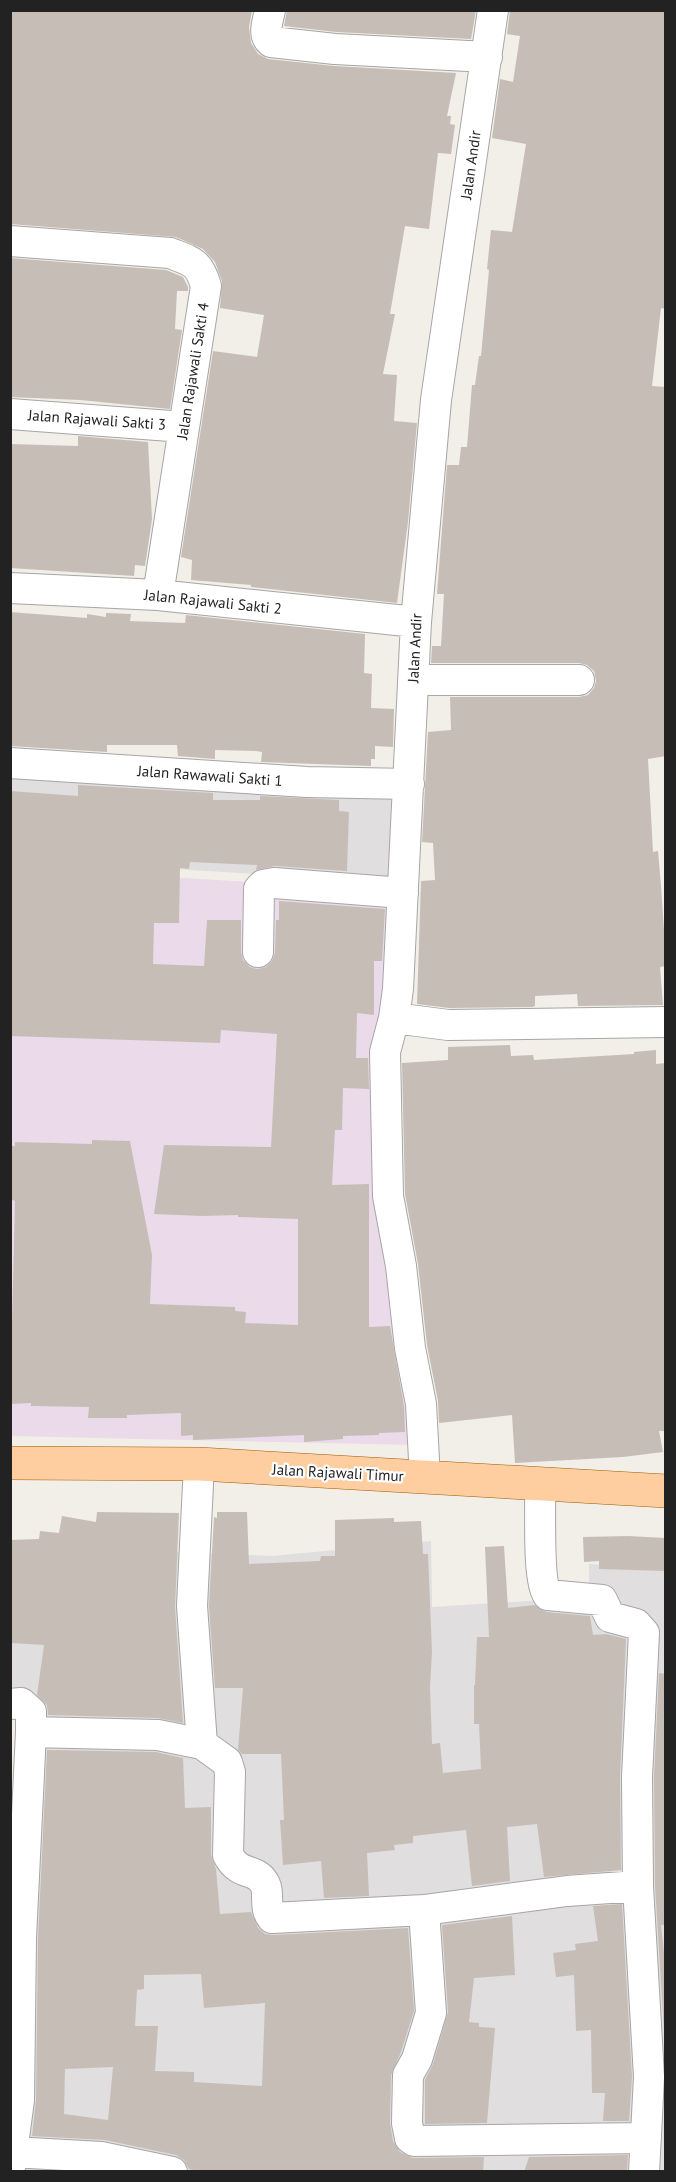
<svg xmlns="http://www.w3.org/2000/svg" width="676" height="2182" font-family="'PT Sans',sans-serif">
	<rect width="100%" height="100%" fill="#f2eee8"/>
	<path fill="#e0dedf" d="M10 778 394 791 389 882 11 859Z
		M11 1540 123 1550 272 1556 431 1541 432 1607 589 1597V1564L665 1567V2171H12L35 1698 11 1697Z"/>
	<path fill="#ebdaea" d="M10 867 390 891 383 1027 417 1445 11 1436Z"/>
	<path fill="#c7bdb7" fill-rule="evenodd" d="M10 10H252L249 27 251 43 258 54 268 59 334 66 456 73 447 116H451L450 124 455 125 451 154 438 153 429 229 405 226 390 314H395L383 374 397 375 394 421 417 423 408 522 397 603 251 587V585L191 580 192 560 181 557 213 351 257 357 264 315 220 308 222 281 215 262 203 249 176 237 10 224Z
		M287 10H476L471 39 336 32 284 26Z
		M510 10H666V309L661 308 652 386 666 387V756L648 759 653 852 658 851 661 886 666 960V966L660 967 663 1005 578 1006 577 994 535 996V1006L532 1007 449 1008 417 1004 421 881 435 880 433 843 422 842 428 732 451 730 450 697H579L588 695 594 688 596 681 594 671 587 665 579 663H431L432 646H441L444 594H437L447 465H459L461 447H467L472 385H475L479 356H481L489 270 487 269 491 230 512 232 526 144 492 138 500 79 513 82 520 36 507 34Z
		M10 258 166 270 183 277 188 287V291H177L175 329 182 330 170 409 80 400 10 397Z
		M78 436 148 442 152 519 145 566 135 565 134 576 10 568V444L78 446Z
		M10 612 87 618V614L106 617V613L131 614 130 621 185 623 186 615 365 634 364 673 372 674 371 708 394 709 393 747 375 746V759H371V766L261 762 262 752 256 751 215 750V759L178 756 177 745H107V752L10 746Z
		M78 785 213 793V800H260V796L339 800V811L349 812 347 871 275 866 256 870 257 865 190 862 189 869 180 868 179 923H154L153 964 204 966 207 920H241V952L243 960 250 967 257 969 266 967 272 961 275 953 276 920H279V901L385 909 382 961H374V1015L357 1013 356 1058H368L369 1089 343 1088 342 1130H335L332 1185 369 1184V1327L390 1326 404 1406 405 1432 379 1433V1435L343 1436V1439L304 1442V1435L193 1440V1435L181 1436V1413L127 1415V1418H88L89 1407 31 1406V1403L10 1404 15 1201 10 1199V1146H15V1142L92 1144V1140L130 1141 152 1255 150 1304 235 1307V1311L246 1312 245 1323 298 1325V1219L238 1217V1215L202 1216 154 1214 164 1145 271 1147 277 1034 221 1030 220 1043 10 1036V791L78 796Z
		M510 1045 511 1056 533 1055 534 1060 634 1054V1052L656 1050V1064L666 1063V1431H659L663 1452 623 1457 515 1463 512 1415 439 1423 438 1401 427 1345 418 1264 405 1194 402 1063 448 1060V1047Z
		M97 1512 179 1513 175 1607 183 1723 158 1718 48 1715 47 1705 37 1695 44 1645 10 1643V1540L39 1539 40 1531 59 1533 62 1516 96 1522Z
		M217 1512H247L249 1564 320 1561 321 1556H335V1520L394 1518V1522L421 1521 423 1554H428L432 1652 430 1687 432 1744 440 1743 443 1773 481 1769 479 1724H474V1685H475L477 1637H489L485 1547 504 1546 508 1608 535 1605 546 1612 590 1616 593 1635 606 1634 626 1639 620 1776 621 1870 544 1877 537 1824 507 1827 510 1881 472 1886 466 1830 413 1836V1843L394 1845 395 1850 367 1853 369 1896 324 1898 321 1861 283 1865 280 1820H284L281 1754H242L238 1750 243 1688H215L209 1606 214 1517 217 1518Z
		M628 1536 666 1538V1571L599 1569V1561L584 1562 583 1537Z
		M659 1673 666 1674V1925H661L666 1971V2063L655 1885 654 1777Z
		M47 1750 156 1752 183 1758 185 1808 211 1807V1855L216 1869 220 1914 251 1912 258 1928 265 1934 273 1935 408 1928 414 2011 401 2052 391 2075 390 2123 393 2141 400 2152 413 2158 484 2157 483 2172H201L189 2169 184 2160 176 2155 105 2140 32 2136 36 2100 38 1939ZM201 1974 204 2008 265 2003 262 2086 194 2082V2072L155 2071 158 2026H135L137 1990 144 1989V1975ZM113 2067 108 2120 64 2114 65 2069Z
		M622 1904 632 2077 629 2121H603L605 2093H592L591 2030 576 2031 574 1975 556 1977 553 1953 576 1950 575 1944 598 1941 593 1906Z
		M512 1916 515 1975 474 1978 469 2022 479 2023V2027L495 2028 487 2123 425 2124V2080L433 2064 448 2012 442 1925Z
		M628 2155 627 2172H524L529 2157Z"/>
	<g fill="none" stroke-linecap="round" stroke-linejoin="round">
		<g stroke="#a6a6a6" stroke-width="32">
			<path id="minor" d="M270 10C268 21 262 35 271 42L335 49 487 57
				M493 10 436 400 416 622 398 989 394 1018 448 1025 666 1022
				M10 241 170 253C193 262 199 262 206 286L158 595
				M10 414 184 427
				M10 588 158 595 416 622
				M414 680H579
				M10 763 307 782 409 784
				M258 952 259 889 263 885 274 883 403 893
				M394 1018 385 1052 388 1196 401 1266 410 1348 421 1404 425 1478
				M199 1464 192 1606 202 1744
				M540 1484C541 1505 537 1582 548 1595L602 1600 610 1617 636 1624 644 1633 637 1777 638 1886 649 2077 644 2172
				M10 1704 21 1703 31 1712V1732L21 1938 19 2100 10 2167
				M31 1732 158 1735 202 1744 227 1762 230 1772 228 1855C239 1876 254 1868 263 1881 271 1891 263 1908 272 1918L424 1910 567 1891 638 1886
				M424 1910 431 2013 417 2059 408 2075 407 2123 410 2138 414 2141 646 2138
				M12 2152 101 2157 172 2172"/>
		</g>
		<g stroke="#9f5c00" stroke-width="34">
			<path id="major" d="M10 1463 199 1464 666 1491"/>
		</g>
		<use href="#minor" stroke="#fff" stroke-width="30"/>
		<use href="#major" stroke="#ffcea0" stroke-width="33"/>
	</g>
	<g text-anchor="middle" stroke-width="4.5" stroke-linejoin="round" paint-order="stroke">
		<g font-size="15" fill="#222" stroke="#fff">
			<text transform="translate(471 165) rotate(-82)" y="5">Jalan Andir</text>
			<text transform="translate(193 371) rotate(-81)" y="5">Jalan Rajawali Sakti 4</text>
			<text transform="translate(97 420) rotate(4)" y="5">Jalan Rajawali Sakti 3</text>
			<text transform="translate(213 602) rotate(6)" y="5">Jalan Rajawali Sakti 2</text>
			<text transform="translate(415 648) rotate(-87)" y="5">Jalan Andir</text>
			<text transform="translate(210 776) rotate(4)" y="5">Jalan Rawawali Sakti 1</text>
			<text transform="translate(338 1473) rotate(3)" y="5">Jalan Rajawali Timur</text>
		</g>
	</g>
	<rect width="676" height="2182" fill="none" stroke="#222222" stroke-width="24"/>
</svg>
